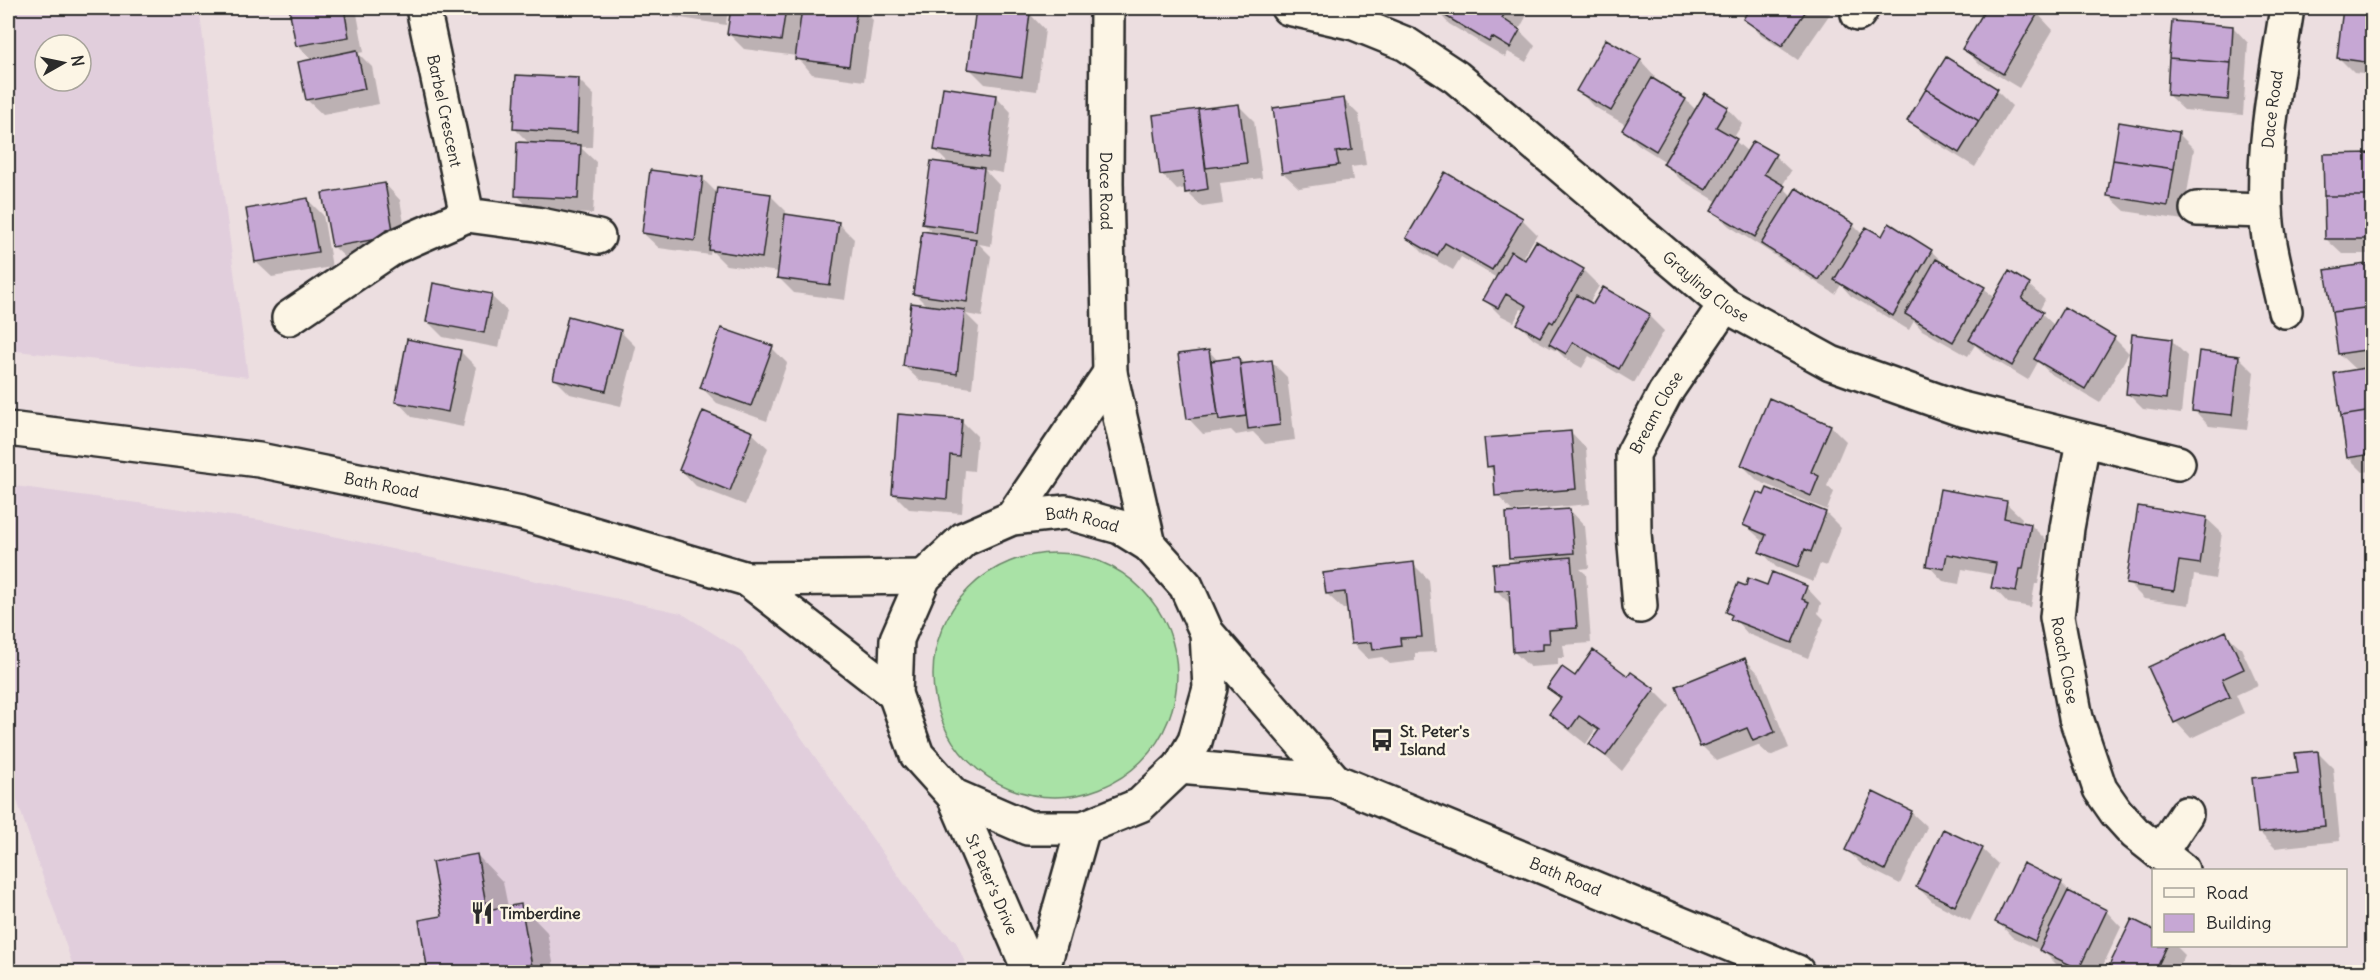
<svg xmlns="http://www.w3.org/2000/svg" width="2380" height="980" font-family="Delius,sans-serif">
	<rect width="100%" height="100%" fill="#ecdee0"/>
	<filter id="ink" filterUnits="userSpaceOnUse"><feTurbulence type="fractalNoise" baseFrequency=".0167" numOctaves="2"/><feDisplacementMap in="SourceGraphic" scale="12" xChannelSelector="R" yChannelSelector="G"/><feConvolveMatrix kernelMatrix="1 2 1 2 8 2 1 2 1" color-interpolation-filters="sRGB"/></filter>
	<g filter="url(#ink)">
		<path fill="#e1cedc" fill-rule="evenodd" d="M8 8H199L248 377 8 350ZM45 45H81V81H45Z
			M8 485 260 520 681 613 740 650 924 912 956 942 969 972H75L8 774Z"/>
		<path fill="#a9e2a6" stroke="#6a8668" stroke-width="1.5" d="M933 675a122 122 0 1 1 244 0a122 122 0 1 1-244 0Z"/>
		<path fill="#0003" d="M291 8H356L364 52 358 53 372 67 379 104 323 115 307 100 313 61 297 45Z
			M664 8H728L726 25 674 17Z
			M732 8H860L873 20 864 81 812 74 797 56 744 49 729 34Z
			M978 8 1030 14 1045 30 1037 91 985 84 969 68Z
			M1434 8H1527L1524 12 1527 15 1519 30 1535 46 1526 62 1508 52 1505 57 1449 24Z
			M1752 8H1834L1798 60 1760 34 1745 19Z
			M1988 8H2025L2038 14 2053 30 2019 88 1979 64 1964 49Z
			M2229 8H2261L2260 12Z
			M2345 8H2372V75L2354 73 2338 57Z
			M2233 27 2248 43 2243 115 2184 110 2168 95Z
			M1640 60 1655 76 1653 80 1686 100 1697 111 1727 108 1742 124 1733 139 1748 152 1753 143 1775 156 1791 171 1782 186 1792 196 1853 225 1863 235 1882 238 1889 225 1931 251 1947 266 1984 288 1995 299 2029 285 2045 300 2039 311 2055 326 2114 338 2129 353 2100 403 2051 374 2038 362 2028 380 1986 355 1975 345 1968 356 1922 330 1914 321 1909 330 1851 296 1841 285 1835 294 1729 226 1713 211 1718 202 1680 179 1665 164 1666 162 1639 145 1623 130 1626 125 1593 106 1578 90Z
			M579 80 594 95 592 147H580L596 162 593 214 532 211 517 195 530 144 515 129Z
			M1997 91 2012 106 1975 167 1925 136 1909 120Z
			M996 96 1011 112 1003 173 985 170 999 185 991 246 979 244 991 256 982 317 966 314 979 327 972 388 920 381 904 366 928 307 915 294 935 235 923 223 950 165 935 150Z
			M1344 100 1359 115 1366 165 1351 167 1353 180 1299 188 1283 173Z
			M1239 106 1254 121 1262 178 1220 183 1223 204 1202 207 1187 192 1186 188 1177 190 1162 174 1155 116Z
			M2178 133 2194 149 2183 220 2125 211 2109 196Z
			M2372 154V254H2342L2326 239 2325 155Z
			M703 179 718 194 771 196 786 211 785 216 838 223 854 239 845 300 794 293 778 277 779 272 726 265 711 250 710 255 659 248 643 233Z
			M385 184 400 200 409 251 349 261 333 246Z
			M308 200 323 215 332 267 272 277 256 262Z
			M1522 219 1537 234 1522 260 1583 270 1599 286 1589 303 1649 316 1664 331 1634 383 1589 356 1582 368 1566 359 1557 350 1556 351 1534 339 1518 324 1526 311 1521 309 1514 322 1500 315 1485 300 1497 278 1461 257 1453 270 1423 253 1408 237Z
			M2372 265V471L2363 472 2348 457 2357 371 2339 354 2327 271Z
			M491 296 507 311 499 348 443 337 427 321Z
			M620 331 636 347 621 406 570 394 554 378Z
			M2172 341 2187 356 2181 414 2143 409 2128 394Z
			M772 348 787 363 767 421 717 403 702 388Z
			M460 351 476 367 463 427 412 417 397 401Z
			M1209 351 1218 361 1239 358 1245 365 1272 362 1287 377 1295 440 1265 444 1253 432 1236 435 1231 430 1203 434 1188 418Z
			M2239 357 2254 372 2247 430 2209 426 2194 410Z
			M962 421 977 436 974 471 965 470 962 513 909 509 893 493Z
			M1831 426 1846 441 1827 486 1834 492 1827 510 1758 481 1742 465Z
			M1571 432 1586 448 1590 504 1512 511 1497 495 1495 473 1488 466Z
			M752 433 768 448 745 505 696 486 681 470Z
			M2006 503 2022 518 2021 523 2031 525 2046 540 2038 584H2035L2031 607 2008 603 1993 587 1995 575 1962 569 1959 584 1943 581 1928 565Z
			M1570 510 1585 526 1589 568 1580 569 1586 574 1591 643 1563 645 1565 658H1558V665L1530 667 1514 652 1511 605 1496 590 1516 563 1510 557Z
			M1826 513 1841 528 1826 566 1820 564 1813 582 1776 567 1761 551 1764 542 1745 525Z
			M2206 518 2222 533 2215 579 2194 575 2189 605 2144 599 2128 583Z
			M1413 564 1429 580 1436 652 1415 653V661L1390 664 1382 657 1368 659 1352 643 1348 609H1343L1327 594Z
			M1806 587 1821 603 1818 613 1824 619 1808 658 1748 634 1728 612 1746 588Z
			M2225 633 2241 648 2258 685 2236 695 2244 713 2191 738 2176 722 2150 667Z
			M1745 659 1760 675 1789 748 1770 756 1758 745 1717 761 1702 746Z
			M1632 674 1654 690 1670 706 1622 771 1591 744 1599 732 1595 730 1586 744 1567 729 1551 714 1561 700 1549 688 1628 678Z
			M2317 752 2333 768 2340 841 2275 848 2259 832Z
			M1911 812 1927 827 1900 884 1862 865 1847 850Z
			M1982 849 1998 864 1970 921 1933 902 1917 887Z
			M477 855 503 882 508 907 521 905 547 932 555 972H429L420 922 443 917Z
			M2061 883 2074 896 2106 911 2121 927 2100 972H2073L2057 965 2044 952 2012 937 1997 921Z
			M2132 921 2154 946H2176L2185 955 2177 972H2108Z
			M2232 967 2237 972H2191V970Z"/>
		<path fill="#c6a7d4" stroke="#2b2b2b" stroke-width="1.5" d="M289 8H344L349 37 296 46Z
			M731 8H786L781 41 727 34Z
			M802 8H857L849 66 795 59Z
			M976 8 1030 13 1022 77 968 69Z
			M1432 8H1508L1502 18 1520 30 1510 48 1492 37 1489 42Z
			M1750 8H1808L1782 46 1743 19Z
			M1986 8H2029L2038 13 2003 74 1962 49Z
			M2343 8H2372V63L2337 58Z
			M2172 21 2233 26 2231 63 2169 58Z
			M1606 39 1641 59 1611 111 1576 91Z
			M357 50 365 89 306 100 298 62Z
			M1946 57 1998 89 1979 121 1926 89Z
			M2169 58 2231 63 2228 100 2167 95Z
			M516 75 579 78 577 133 513 129Z
			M1652 78 1686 99 1656 151 1622 130Z
			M943 87 996 95 988 158 934 150Z
			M1926 89 1979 121 1959 153 1907 121Z
			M1705 93 1728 107 1716 127 1737 139 1706 190 1663 164Z
			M1344 98 1352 150 1336 152 1339 165 1282 173 1273 108Z
			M1239 104 1247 163 1206 168 1198 109Z
			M1198 109 1208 189 1185 193 1183 172 1160 175 1153 115Z
			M2119 122 2179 132 2174 169 2113 160Z
			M1753 141 1776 154 1764 174 1785 186 1755 237 1711 211Z
			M517 142 581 145 578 199 515 196Z
			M2372 153V196H2324L2323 154Z
			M2113 160 2174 169 2168 206 2107 196Z
			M931 161 984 168 976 231 922 224Z
			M650 170 703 177 695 241 642 233Z
			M1445 172 1523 218 1492 270 1445 243 1437 256 1406 238Z
			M385 183 394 236 332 247 322 193Z
			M717 187 771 194 762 258 709 250Z
			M1796 188 1854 224 1819 280 1761 244Z
			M2324 196H2372V239H2325Z
			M308 198 318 252 255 262 246 209Z
			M785 214 839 222 830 285 777 278Z
			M1889 223 1932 250 1893 316 1834 280 1866 227 1882 236Z
			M922 231 976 239 967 302 913 294Z
			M1536 241 1584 269 1553 323 1550 321 1540 337 1517 324 1527 306 1506 294 1498 308 1483 300 1511 251 1525 260Z
			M1936 259 1985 287 1953 342 1905 314Z
			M2372 263V307L2332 312 2325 270Z
			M2009 271 2030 284 2022 299 2043 312 2012 366 1969 340Z
			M433 283 492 294 484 333 426 322Z
			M1603 287 1650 314 1619 369 1573 342 1566 354 1549 344 1577 295 1593 304Z
			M911 303 965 310 957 374 903 366Z
			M2064 307 2115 337 2085 389 2034 359Z
			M2372 307V349L2338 354 2332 312Z
			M568 316 621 330 606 391 553 379Z
			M721 328 773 346 751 406 700 388Z
			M2132 334 2172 339 2166 399 2126 394Z
			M407 339 461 350 448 412 395 402Z
			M1209 350 1218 415 1187 419 1178 354Z
			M2199 351 2239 356 2232 415 2192 411Z
			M1239 357 1246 416 1219 420 1211 361Z
			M1272 360 1280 425 1248 429 1240 364Z
			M2372 367V411L2341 416 2334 373Z
			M1769 398 1831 425 1811 472 1819 476 1811 496 1741 465Z
			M703 411 753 432 730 491 679 470Z
			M2372 411V454L2347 458 2341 416Z
			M898 414 962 419 959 456 950 455 947 499 892 494Z
			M1571 431 1576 489 1495 496 1493 466 1487 467 1484 438Z
			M1767 488 1826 512 1811 552 1805 549 1798 567 1759 552 1766 535 1743 525 1757 492 1764 495Z
			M1940 489 2007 501 2004 518 2031 524 2023 569H2020L2016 592 1991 588 1996 563 1947 554 1944 569 1926 566Z
			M2138 506 2207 517 2200 564 2179 561 2174 591 2126 584Z
			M1570 509 1574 553 1509 558 1506 513Z
			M1571 557 1577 628 1549 630 1550 643H1543V650L1513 652 1509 590 1495 591 1493 564Z
			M1414 562 1422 637 1400 638 1401 646 1373 650 1372 642 1351 644 1345 592 1326 594 1323 573Z
			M1772 572 1807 586 1802 599 1809 602 1792 643 1730 619 1732 615 1726 612 1738 583 1746 586 1748 578 1767 585Z
			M2226 631 2244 669 2222 679 2230 697 2174 723 2148 667Z
			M1593 650 1628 676 1631 672 1655 689 1606 756 1589 744 1599 730 1579 716 1570 729 1549 714 1561 698 1547 688 1562 667 1575 676Z
			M1745 658 1775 732 1753 741 1747 728 1700 747 1676 686Z
			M2318 751 2325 826 2258 833 2252 778 2298 773 2295 753Z
			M1873 792 1912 811 1885 870 1845 850Z
			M1943 829 1983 848 1955 906 1916 887Z
			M477 854 487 910 521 904 533 972H428L419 920 442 916 432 862Z
			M2023 863 2062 882 2035 941 1995 922Z
			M2068 891 2107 910 2079 969 2039 950Z
			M2132 919 2154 930V946H2167L2155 972H2106Z
			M2232 965 2233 972H2189V969Z"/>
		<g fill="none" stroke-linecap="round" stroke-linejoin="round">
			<g stroke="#2b2b2b" stroke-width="38">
				<g id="street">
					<path id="s1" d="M423 8 467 215 536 224 598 237"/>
					<path id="s2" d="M1107 8 1106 183 1110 373 1149 545"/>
					<path id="s3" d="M1288 8 1354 23 1406 44 1456 77 1725 305 1831 363 1958 408 2178 463"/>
					<path d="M1858 14 1862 8"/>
					<path d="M2197 209 2266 211"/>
					<path id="s4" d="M2285 311C2278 278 2267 242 2266 208 2263 141 2277 74 2287 8"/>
					<path d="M289 318 394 247 467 215"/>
					<path id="s5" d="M2083 441 2067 528 2057 617 2076 718 2100 789 2116 812 2135 833 2182 870"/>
					<path d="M1012 518 1110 373"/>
					<path id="s6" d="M1640 606 1634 533 1633 454 1665 393 1725 305"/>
					<path d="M2160 853 2186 814"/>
				</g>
			</g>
			<g stroke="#2b2b2b" stroke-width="38">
				<g id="secondary">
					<path id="s7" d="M954 796 1030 972"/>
					<path d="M1042 972 1083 828"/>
				</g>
			</g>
			<g stroke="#2b2b2b" stroke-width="38">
				<g id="primary">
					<path id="s8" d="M8 429 259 460 521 513 747 579 924 577"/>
					<path d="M747 579 895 694"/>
					<path id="s9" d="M1207 633 1210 688 1195 741 1180 767 1140 805 1083 828H1028L954 796 917 755 895 694 897 639 924 577 964 539 1012 518 1066 512 1120 527 1149 545 1186 586 1207 633 1335 781"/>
					<path id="s10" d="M1180 767 1335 781 1797 972"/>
				</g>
			</g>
			<use href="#street" stroke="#fcf5e5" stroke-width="33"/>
			<use href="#secondary" stroke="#fcf5e5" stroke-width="33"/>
			<use href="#primary" stroke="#fcf5e5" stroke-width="33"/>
		</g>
	</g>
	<defs>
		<g id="bus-bare" transform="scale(1.8)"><path d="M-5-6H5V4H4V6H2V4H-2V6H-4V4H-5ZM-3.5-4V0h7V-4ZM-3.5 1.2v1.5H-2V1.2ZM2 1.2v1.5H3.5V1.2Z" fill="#2b2b2b" stroke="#fcf5e5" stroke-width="2.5" paint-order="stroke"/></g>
		<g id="restaurant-bare" transform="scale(1.8)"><path d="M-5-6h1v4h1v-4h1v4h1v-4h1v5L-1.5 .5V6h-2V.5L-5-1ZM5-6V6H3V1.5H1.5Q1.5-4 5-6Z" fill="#2b2b2b" stroke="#fcf5e5" stroke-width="2.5" paint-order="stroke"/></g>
	</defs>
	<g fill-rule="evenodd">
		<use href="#bus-bare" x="1382" y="740"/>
		<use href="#restaurant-bare" x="482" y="913"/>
	</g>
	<g text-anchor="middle" stroke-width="5" stroke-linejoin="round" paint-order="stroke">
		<g font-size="16" fill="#2b2b2b" stroke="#fcf5e5">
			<text dy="6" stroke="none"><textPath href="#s4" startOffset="204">Dace Road</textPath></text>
			<text dy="6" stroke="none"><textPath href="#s1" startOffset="105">Barbel Crescent</textPath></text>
			<text dy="6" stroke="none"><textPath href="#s2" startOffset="183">Dace Road</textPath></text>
			<text dy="6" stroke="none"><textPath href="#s3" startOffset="510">Grayling Close</textPath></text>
			<text dy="6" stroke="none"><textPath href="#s6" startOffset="200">Bream Close</textPath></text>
			<text dy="6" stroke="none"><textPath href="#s8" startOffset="378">Bath Road</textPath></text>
			<text dy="6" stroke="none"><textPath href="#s9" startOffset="814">Bath Road</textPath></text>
			<text dy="6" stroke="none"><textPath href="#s5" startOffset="222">Roach Close</textPath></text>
			<text dy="6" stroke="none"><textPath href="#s10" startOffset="405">Bath Road</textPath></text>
			<text dy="6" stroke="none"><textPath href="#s7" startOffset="96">St Peter's Drive</textPath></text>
		</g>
		<g font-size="16" font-weight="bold" fill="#2b2b2b" stroke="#fcf5e5" text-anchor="start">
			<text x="1400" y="737">St. Peter's<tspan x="1400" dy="18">Island</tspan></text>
			<text x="500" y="919">Timberdine</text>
		</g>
	</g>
	<rect width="2380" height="980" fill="none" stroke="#fcf5e5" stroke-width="30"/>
	<rect x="15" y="15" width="2350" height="950" fill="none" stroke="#2b2b2b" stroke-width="2" filter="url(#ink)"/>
	<rect x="2152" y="869" width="195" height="78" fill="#fcf5e5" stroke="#a8a49b" stroke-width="1.5"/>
	<rect x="2164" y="888" width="30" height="9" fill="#fcf5e5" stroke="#a8a49b" stroke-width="1.5"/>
	<text x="2206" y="899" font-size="18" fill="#2b2b2b">Road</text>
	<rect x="2164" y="914" width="30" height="18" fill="#c6a7d4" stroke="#a8a49b" stroke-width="1.5"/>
	<text x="2206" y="929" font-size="18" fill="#2b2b2b">Building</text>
	<g transform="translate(63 63) rotate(81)"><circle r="28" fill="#fcf5e5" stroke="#a8a49b" stroke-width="1.5"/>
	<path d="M0-4.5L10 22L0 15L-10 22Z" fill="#2b2b2b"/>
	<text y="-9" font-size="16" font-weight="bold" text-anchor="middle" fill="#2b2b2b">N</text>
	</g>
</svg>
